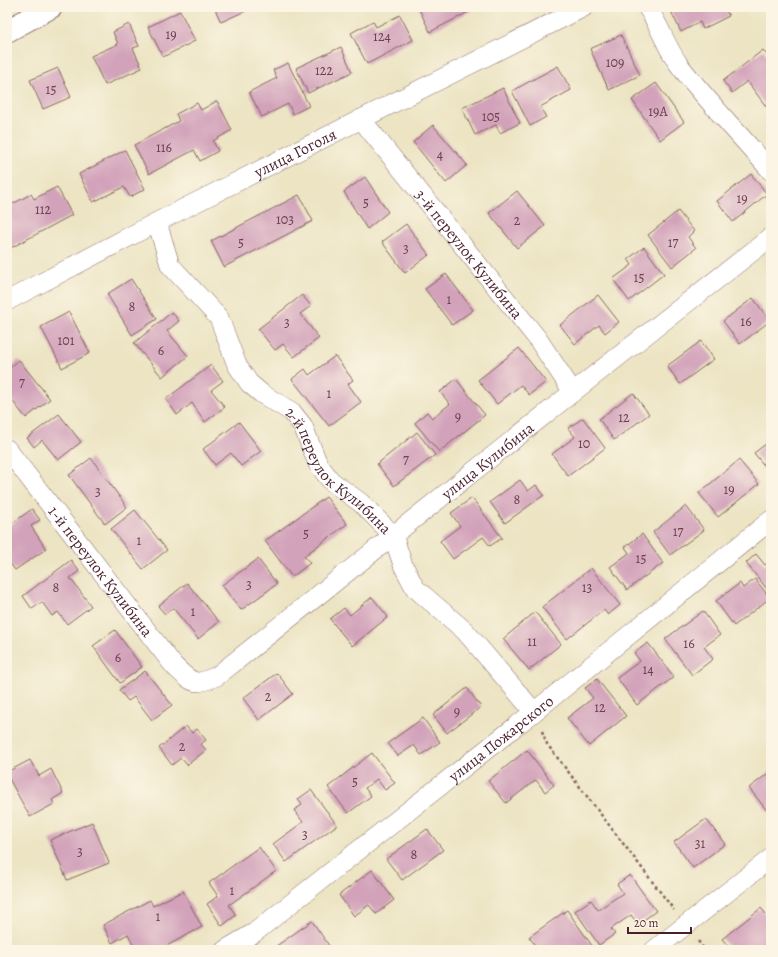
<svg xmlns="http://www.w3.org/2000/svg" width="778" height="957" font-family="Alegreya,serif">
	<rect width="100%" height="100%" fill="#fcf5e5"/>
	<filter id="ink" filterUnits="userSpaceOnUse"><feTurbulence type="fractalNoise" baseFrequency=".025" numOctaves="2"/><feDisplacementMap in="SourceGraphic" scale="8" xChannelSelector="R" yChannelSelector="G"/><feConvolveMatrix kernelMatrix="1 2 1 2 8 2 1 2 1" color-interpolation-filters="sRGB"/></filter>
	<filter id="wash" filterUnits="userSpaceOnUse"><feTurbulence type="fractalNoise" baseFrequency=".012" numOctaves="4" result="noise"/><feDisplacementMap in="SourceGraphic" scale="16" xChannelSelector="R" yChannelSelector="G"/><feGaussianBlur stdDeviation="0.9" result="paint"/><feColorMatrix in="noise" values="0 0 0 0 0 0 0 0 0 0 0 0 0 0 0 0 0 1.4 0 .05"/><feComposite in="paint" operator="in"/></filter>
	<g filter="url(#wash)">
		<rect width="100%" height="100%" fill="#ece4c3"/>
		<g id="blocks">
			<path fill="#d2a2ba" d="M214 7H254L221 22Z
				M418 7H478L430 32Z
				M669 7H724L729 16 703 29 700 22 681 32Z
				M180 11 195 41 163 57 148 27Z
				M400 15 413 40 367 64 351 33 373 21 376 27Z
				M129 24 139 46 133 48 142 68 105 85 91 56 118 44 113 32Z
				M621 35 640 75 609 90 590 49Z
				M341 47 352 72 308 93 296 68Z
				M763 50 771 60V113L747 81 732 93 723 81Z
				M288 63 309 106 293 114 288 104 262 117 249 92 277 78 273 70Z
				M558 66 571 90 540 107 546 117 530 126 512 91Z
				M58 68 71 97 43 109 30 80Z
				M656 83 684 122 660 140 632 100Z
				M503 88 520 123 500 133 496 125 475 135 462 108Z
				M217 101 232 130 213 141 218 151 200 161 194 150 149 174 134 145 179 121 176 114 197 103 201 110Z
				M433 125 467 165 446 183 413 142Z
				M125 150 145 189 130 197 124 187 93 202 79 174Z
				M751 174 767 194 733 222 717 201Z
				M365 177 388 212 367 229 344 192Z
				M57 187 72 215 7 250V207L31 194 34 199Z
				M517 191 545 226 517 248 489 213Z
				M299 195 313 221 224 267 211 241Z
				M678 211 694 231 688 237 696 248 672 267 648 235Z
				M406 224 429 255 405 273 382 242Z
				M644 247 664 274 629 301 613 279 632 265 628 259Z
				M446 274 473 310 452 325 425 289Z
				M131 279 157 319 132 335 107 294Z
				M302 295 311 306 300 314 319 338 294 357 283 344 275 350 258 329Z
				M598 295 619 322 605 333 599 325 575 344 560 325Z
				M753 298 770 321 740 344 723 321Z
				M69 312 90 353 62 368 41 327Z
				M172 312 179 321 167 331 188 356 162 377 134 343Z
				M701 341 714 359 680 384 667 366Z
				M519 348 546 382 529 395 521 385 497 404 478 380Z
				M335 356 353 380 348 384 361 402 329 426 292 379 305 369 309 375Z
				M19 360 50 399 26 418 7 394V370Z
				M211 365 223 381 211 390 225 407 205 422 192 403 177 415 166 399Z
				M456 379 485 415 439 452 415 423 427 412 432 418 450 404 440 392Z
				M633 393 649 414 614 440 599 419Z
				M59 414 81 442 58 460 42 440 34 447 27 438Z
				M583 418 605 448 568 476 552 454 575 437 568 428Z
				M239 422 261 451 241 466 231 453 215 465 203 449Z
				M417 432 435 455 394 486 377 464Z
				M771 440V474L754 453Z
				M91 458 127 507 105 524 69 475Z
				M739 460 759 484 718 517 699 493Z
				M520 480 528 491 536 485 544 495 505 523 490 502Z
				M326 497 347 524 304 556 310 563 292 577 265 541Z
				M472 498 502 538 490 546 483 537 453 559 440 541 460 526 451 513Z
				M686 506 704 530 670 555 653 532Z
				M32 509 40 520 31 526 46 549 15 570 7 559V527Z
				M135 510 167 550 143 569 111 529Z
				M642 534 663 563 627 590 610 567 629 553 625 547Z
				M756 554 765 565 771 560V594L746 563Z
				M258 559 277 584 241 610 222 585Z
				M71 560 79 571 70 578 91 606 67 624 58 612 52 616 42 602 32 609 23 596Z
				M591 568 620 605 608 615 604 610 567 639 542 607Z
				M755 579 770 598 734 626 716 601 740 583 743 588Z
				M187 583 219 622 198 639 173 608 165 614 158 606Z
				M372 597 388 617 352 646 330 619 344 608 350 615Z
				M703 611 720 635 704 647 713 659 692 675 665 639Z
				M535 612 561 644 529 670 503 639Z
				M115 630 142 667 120 683 93 646Z
				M648 643 674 677 637 705 617 678 640 661 634 653Z
				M145 671 172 705 152 720 134 697 128 701 119 690Z
				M277 673 293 694 259 720 243 698Z
				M597 679 626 716 589 746 567 718 593 698 585 688Z
				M467 688 481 707 447 733 433 715Z
				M423 718 440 742 421 755 414 745 398 756 388 743Z
				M186 726 192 733 197 729 206 740 201 744 206 750 187 765 181 758 172 765 159 748Z
				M527 750 554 785 545 792 536 780 506 803 488 781Z
				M372 753 395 783 385 790 377 779 365 788 371 796 348 813 328 787Z
				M30 760 39 776 51 769 63 793 52 800 54 804 30 817 7 775V772Z
				M771 771V809L768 812 749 788Z
				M311 790 337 825 286 862 273 844 303 822 294 810 302 805 298 799Z
				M706 819 725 844 693 868 674 842Z
				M92 822 109 863 67 880 50 840Z
				M427 829 443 850 402 880 386 859Z
				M259 847 276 871 229 905 236 915 222 926 207 904 218 896 209 883Z
				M372 870 394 900 376 914 369 905 354 916 339 895Z
				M630 875 656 911 638 924 631 915 611 929 615 934 599 945 575 911 591 900 598 910 623 893 617 884Z
				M183 891 202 927 159 950H136L128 934 112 943 103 925 150 900 153 906Z
				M761 908 771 920V941L760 950H732L722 939Z
				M567 910 593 947 588 950H539L529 937Z
				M312 921 332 950H277L275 947Z"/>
		</g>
	</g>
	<g filter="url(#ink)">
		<use href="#blocks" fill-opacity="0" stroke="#836460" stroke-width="1"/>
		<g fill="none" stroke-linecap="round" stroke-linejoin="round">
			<g stroke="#836460" stroke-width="20">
				<g id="minor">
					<path d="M647 7C660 25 666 48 680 66 708 102 741 136 771 171"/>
					<path id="s1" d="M361 119 537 338 573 392"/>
					<path id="s2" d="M157 222 170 265 219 318 237 365 249 383 262 394 292 412 303 426 318 464 331 481 361 503 393 535 403 565 415 588 465 631 534 712"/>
					<path id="s3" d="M7 301 157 222 584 7"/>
					<path id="s4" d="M7 449 174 666C192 682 193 687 217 676L573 392 771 237"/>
					<path id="s5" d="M225 950 254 933 298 898 534 712 771 520"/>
					<path d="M654 950 771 858"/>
				</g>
			</g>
			<g stroke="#836460" stroke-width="24">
				<path id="tertiary" d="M7 31 51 7"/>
			</g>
			<path stroke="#836460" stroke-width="2.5" stroke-dasharray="3 3" stroke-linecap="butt" d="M542 731 547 744 674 910
				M698 941 705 950"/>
			<use href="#minor" stroke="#fff" stroke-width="19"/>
			<use href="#tertiary" stroke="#fff" stroke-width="22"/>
		</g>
	</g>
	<g text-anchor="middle" stroke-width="4" stroke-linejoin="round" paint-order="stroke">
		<g font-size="14" fill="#6c404f">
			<text x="171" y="39">19</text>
			<text x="382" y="41">124</text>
			<text x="615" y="67">109</text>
			<text x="324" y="75">122</text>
			<text x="51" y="94">15</text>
			<text x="658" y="116">19А</text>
			<text x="491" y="121">105</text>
			<text x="164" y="152">116</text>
			<text x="440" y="159">4</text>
			<text x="742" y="203">19</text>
			<text x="366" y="207">5</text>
			<text x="43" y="214">112</text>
			<text x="285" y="224">103</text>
			<text x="517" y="225">2</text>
			<text x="241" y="247">5</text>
			<text x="673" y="247">17</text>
			<text x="406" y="253">3</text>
			<text x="639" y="282">15</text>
			<text x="449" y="304">1</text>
			<text x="132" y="311">8</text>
			<text x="746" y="326">16</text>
			<text x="287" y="327">3</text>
			<text x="66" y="345">101</text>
			<text x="161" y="355">6</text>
			<text x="22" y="387">7</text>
			<text x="329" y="398">1</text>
			<text x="458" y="421">9</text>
			<text x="624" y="422">12</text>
			<text x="584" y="448">10</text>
			<text x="406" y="464">7</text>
			<text x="729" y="494">19</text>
			<text x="98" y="496">3</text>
			<text x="517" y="504">8</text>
			<text x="678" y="536">17</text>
			<text x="306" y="538">5</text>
			<text x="139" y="545">1</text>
			<text x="641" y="563">15</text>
			<text x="249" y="589">3</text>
			<text x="56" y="592">8</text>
			<text x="587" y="592">13</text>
			<text x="193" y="616">1</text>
			<text x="532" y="646">11</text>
			<text x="689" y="648">16</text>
			<text x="118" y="662">6</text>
			<text x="648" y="674">14</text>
			<text x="268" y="701">2</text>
			<text x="600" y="712">12</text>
			<text x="457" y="716">9</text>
			<text x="182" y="751">2</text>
			<text x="355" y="786">5</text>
			<text x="305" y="839">3</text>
			<text x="700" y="848">31</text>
			<text x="80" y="856">3</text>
			<text x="414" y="859">8</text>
			<text x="232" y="895">1</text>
			<text x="158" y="921">1</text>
		</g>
		<g font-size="16" fill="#4a1f2b" stroke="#fcf5e5">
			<text dy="6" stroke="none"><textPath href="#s3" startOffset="324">улица Гоголя</textPath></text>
			<text dy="6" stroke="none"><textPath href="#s1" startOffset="173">3-й переулок Кулибина</textPath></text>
			<text dy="6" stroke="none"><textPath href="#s4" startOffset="669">улица Кулибина</textPath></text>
			<text dy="6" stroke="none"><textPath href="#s2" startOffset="317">2-й переулок Кулибина</textPath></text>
			<text dy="6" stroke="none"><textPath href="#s4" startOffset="154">1-й переулок Кулибина</textPath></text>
			<text dy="6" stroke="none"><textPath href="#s5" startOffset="348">улица Пожарского</textPath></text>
		</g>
	</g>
	<rect width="778" height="957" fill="none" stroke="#fcf5e5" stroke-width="24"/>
	<path d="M628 927v6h63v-6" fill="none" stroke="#4a1f2b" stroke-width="2"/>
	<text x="634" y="927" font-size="12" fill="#4a1f2b" stroke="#fcf5e5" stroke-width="3" paint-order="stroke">20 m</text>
</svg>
